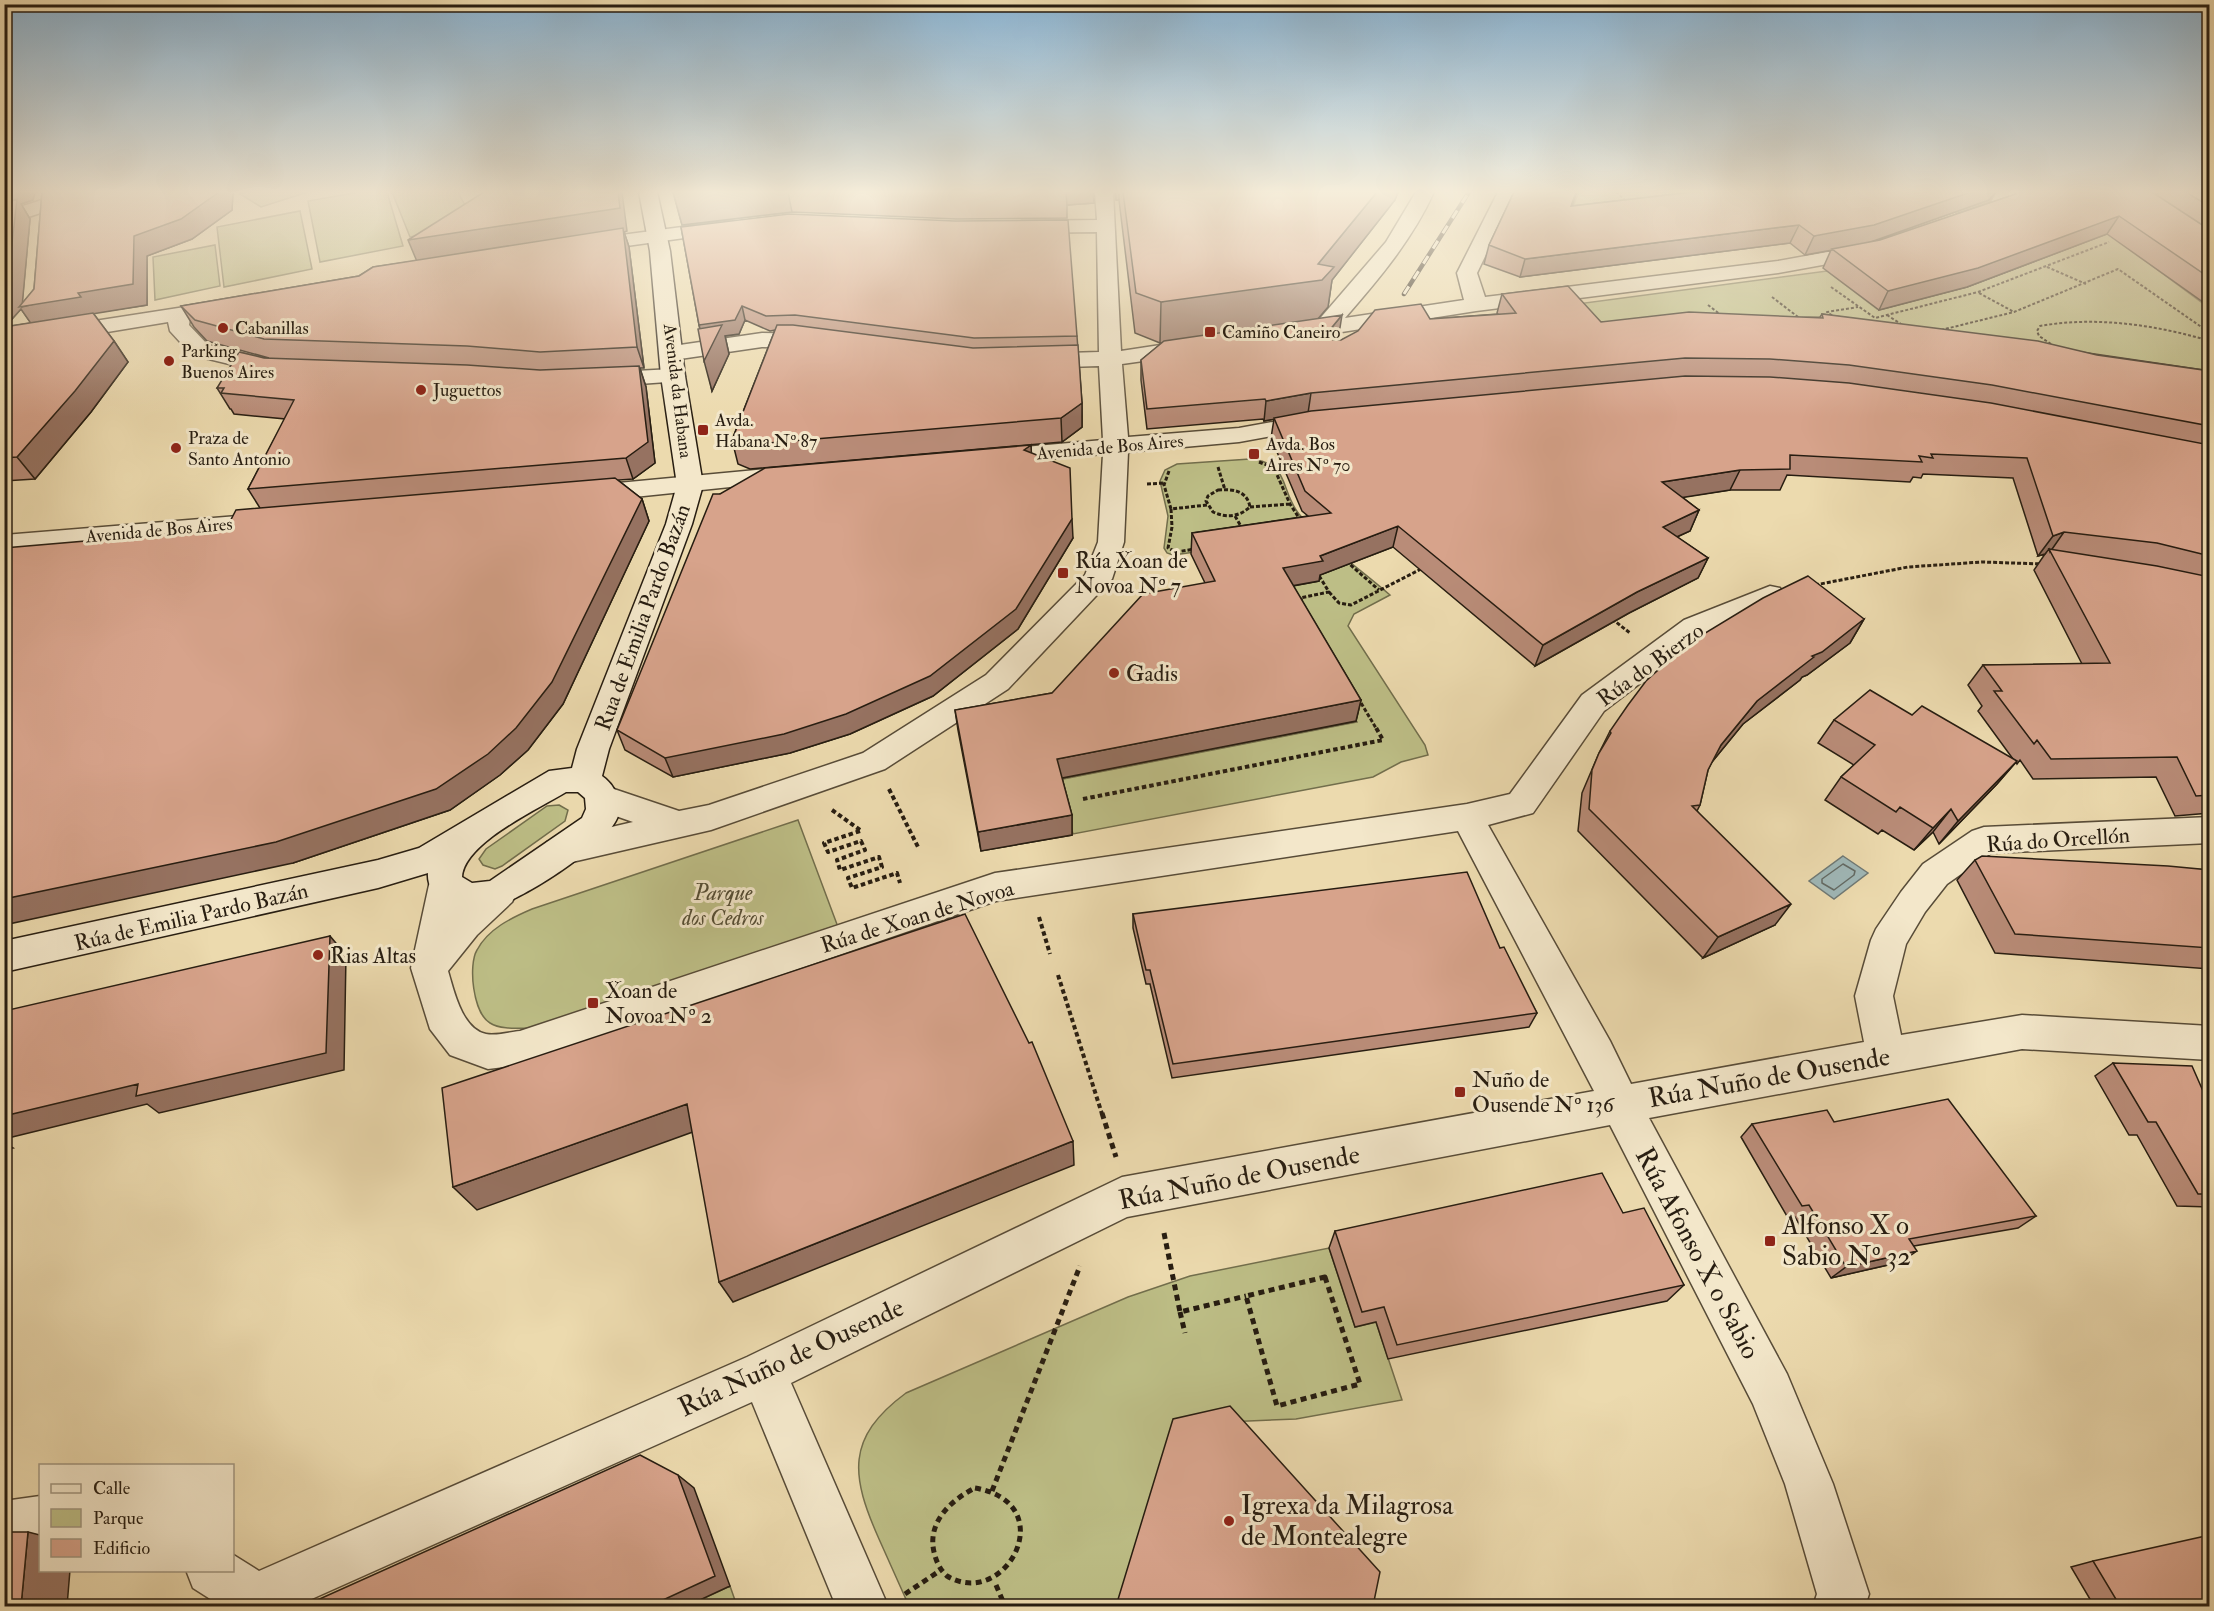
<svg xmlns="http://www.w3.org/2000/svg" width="2214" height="1611" font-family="'IM FELL Double Pica',serif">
	<rect width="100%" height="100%" fill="#ecdaae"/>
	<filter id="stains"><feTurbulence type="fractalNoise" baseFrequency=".00333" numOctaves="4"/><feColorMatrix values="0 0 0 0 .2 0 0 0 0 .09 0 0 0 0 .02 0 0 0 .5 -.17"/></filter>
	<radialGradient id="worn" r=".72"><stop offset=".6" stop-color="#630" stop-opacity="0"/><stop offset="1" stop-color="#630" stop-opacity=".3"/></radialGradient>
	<path fill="#bdbe86" stroke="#726e4c" stroke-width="1.5" d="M246 192H308L261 207 240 194Z
		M360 192H387L403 246 320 262 308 201Z
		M392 192H458L474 223 410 237Z
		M1579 192H1805L1571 236 1567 205 1573 206Z
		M300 211 312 269 224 287 217 227Z
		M2108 233 2209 308V393L1594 342 1562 306 1827 271 1877 309 1967 287Z
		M215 245 220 286 155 300 153 257Z
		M1250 459C1291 463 1279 489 1299 514 1325 545 1360 569 1390 595L1354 614 1348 626 1425 745 1428 755 1401 762 1373 777 1073 834 1058 780 1357 722 1280 588 1292 539 1173 555 1167 553 1164 548 1168 516 1160 481 1165 470 1177 464Z
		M559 805 568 810 565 821 502 866 495 869 483 865 479 859 486 849 547 806Z
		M798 820 838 927 531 1028C518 1028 501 1030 490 1023 473 1013 468 965 477 950 488 929 511 918 532 909Z
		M1329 1248 1355 1327 1376 1322 1402 1400 1296 1419 1225 1422 1118 1606H909C899 1584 889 1561 879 1539 851 1476 845 1438 906 1393L1128 1297 1190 1276Z
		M730 1586 737 1606H687Z"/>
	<path fill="#9fb7b7" stroke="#6f7975" stroke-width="1.5" d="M1843 856 1868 873 1834 899 1809 881Z"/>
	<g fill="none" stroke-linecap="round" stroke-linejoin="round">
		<path stroke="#636a64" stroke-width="1.5" d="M1843 864 1855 871 1854 875 1834 890 1822 883V879Z"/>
		<g stroke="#584c38" stroke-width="3">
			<path id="street" d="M67 192H94L92 196 4 225V212Z
				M1095 192H1113L1121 351 1193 340 1201 342 1204 347 1201 352 1193 354 1122 364 1128 437 1239 428 1317 414 1326 416 1329 421 1326 426 1239 442 1128 452 1124 542 1112 579 1008 689 885 769 711 830 559 865 547 862 542 852 547 842 633 822 590 807 586 798 590 789 602 785 679 811 709 805 863 753 986 675 1085 575 1098 542 1103 454 990 464 981 462 978 457 981 452 990 450 1103 440 1099 366 1035 368 1027 366 1024 361 1027 356 1035 354 1099 352 1097 232 1022 233 1015 231 1012 227 1015 223 1022 221 1097 220Z
				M1416 192H1434C1412 240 1379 279 1345 318L1464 300 1457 273 1498 192H1516L1477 273 1485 297 1778 261 1872 244 1879 246 1882 250 1879 254 1872 256 1778 273 1476 311 1297 339 1289 337 1286 332 1289 327 1317 322 1386 242Z
				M1997 192H2015L2005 210 1971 222H1957L1954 218 1957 214 1991 202Z
				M728 221 735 223 738 227 735 231 583 252 576 250 573 246 576 242 583 240Z
				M230 300 238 301 241 306 238 311 190 319 189 325 208 345 287 364 290 369 287 374 279 376 192 355 170 331 168 322 4 349V335Z
				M762 333 817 334 825 336 828 341 825 346 817 348 762 347 673 360 665 358 662 353 665 348 673 346Z
				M673 369 681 371 685 376 681 381 597 387 589 385 585 380 589 375 597 373Z
				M789 467 798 470 802 475 798 480 586 502 577 499 573 494 577 489 586 486Z
				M275 513 284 515 288 521 284 527 4 551V535Z
				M1770 586 1780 588 1784 595 1780 602 1704 634 1604 711 1533 813 1488 825 1610 1041 1631 1084 1864 1042 1855 996 1871 940 1876 929 1901 892 1923 864 1972 831 1984 827 2210 817V843L1991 853 1947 884 1925 912 1906 944 1893 996 1901 1035 2022 1015 2210 1026V1060L2022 1049 1649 1118 1787 1374 1833 1484 1869 1594 1865 1606H1813L1817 1594 1785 1484 1753 1404 1610 1125 1127 1217 791 1383 888 1606H836L752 1402 296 1606H213L215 1602 193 1588 186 1570H232V1554L259 1571 747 1357 1122 1177 1594 1091 1458 831 996 901 520 1065 488 1069 450 1055 430 1029 411 968 429 885 434 875 446 871 458 875 463 885 459 908C476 892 488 874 512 882L517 892 512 902 477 935 448 971C454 991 462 1029 486 1034 496 1036 510 1032 520 1031L995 873 1467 804 1510 794 1582 695 1684 620Z
				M40 1496V1546L4 1551V1501Z"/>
		</g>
		<g stroke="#271d11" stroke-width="3">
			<path id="secondary" d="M639 192H657L670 251 685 376 703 485 692 524 609 749 602 776C614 784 623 802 618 816 608 846 516 904 485 910 461 915 426 900 428 873L378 888 4 972V941L378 860 419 848 549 771 572 768 577 749 666 524 677 485 661 376 650 251ZM566 792H578L585 798 586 809 582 818 490 881 472 883 462 877C464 843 538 809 566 792Z"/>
		</g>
		<path stroke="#271d11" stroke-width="2" stroke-dasharray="3 2" stroke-linecap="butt" d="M1616 192 1626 201
			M2047 267 2086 284
			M1831 287 1875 318 1978 292 2109 242
			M1979 293 2014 312
			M1772 297 1802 320
			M1708 305 1721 315
			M1887 315 1904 326
			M1836 318 1827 312 1858 307
			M1941 330 2014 312 2118 269 2210 333
			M2051 344 2039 336 2037 331 2040 326C2096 316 2156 325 2210 341"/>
		<path stroke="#271d11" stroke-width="3" stroke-dasharray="4 2" stroke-linecap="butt" d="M1259 462 1274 468 1290 504 1301 521
			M1218 467 1225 490
			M1169 471 1164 485 1171 509 1207 505
			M1147 484 1164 483
			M1218 490C1232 489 1247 490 1250 507 1239 517 1226 518 1213 512L1206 501 1208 496Z
			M1250 507 1290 504
			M1171 509 1172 527 1168 548 1176 552 1195 549
			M1235 516 1242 528
			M1346 561 1379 590
			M1815 585 1908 567 1982 562 2043 564
			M1329 592 1339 603 1351 605 1425 567
			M1302 601 1300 598 1329 592 1318 574
			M1612 619 1630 633
			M1358 698 1376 728"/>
		<path stroke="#271d11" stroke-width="4" stroke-dasharray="4.5 3" stroke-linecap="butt" d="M889 789 918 847
			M1083 799 1383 740 1375 726
			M832 810 860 830
			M860 831 824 843 828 852 861 841 865 850 837 860 840 870 879 857 882 867 848 878 852 888 897 873 900 883
			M1039 917 1050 954
			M1058 975 1102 1114"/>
		<path stroke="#271d11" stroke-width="5" stroke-dasharray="6 4.5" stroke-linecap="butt" d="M1102 1113 1116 1157
			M1164 1233 1180 1312 1246 1296
			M1325 1277 1360 1384 1277 1406 1246 1296Z
			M1180 1312 1185 1333
			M975 1488C1063 1503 1006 1611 947 1576 940 1570 936 1561 934 1552 927 1522 951 1500 975 1488Z
			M992 1491 1080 1266
			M996 1585 1005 1606
			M905 1594 941 1570"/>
		<use href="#street" fill="#f3e7ca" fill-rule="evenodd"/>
		<use href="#secondary" fill="#f3e7ca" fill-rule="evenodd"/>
		<g stroke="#271d11" stroke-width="4.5">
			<path id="rail" d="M1404 294 1469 192"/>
		</g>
		<use href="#rail" stroke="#f3e7ca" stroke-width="3" stroke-dasharray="9" stroke-linecap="butt"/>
	</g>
	<path fill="#b98c78" stroke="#271d11" stroke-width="1.5" fill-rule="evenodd" d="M4 192H35L33 200 21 204 30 219 22 304 34 289 42 192H233L232 210 192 239 147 256V305L93 313 114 341 128 362 91 412 35 479 4 481ZM21 309 31 323 5 327Z
		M673 192H1093L1094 203 1067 205V218L956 219 792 212 682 225Z
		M1115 192H1398L1395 200 1332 280 1328 307 1318 318 1339 334 1334 340H1341L1430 319 1498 314 1497 313 1502 294 1601 322 1820 317 1822 314 2210 371V813L2175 816 2156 777 2033 779 2020 760 2017 764 2016 762 1997 784 1939 844 1933 832 1914 850 1882 830 1878 834 1825 800 1841 777 1854 765 1818 743 1834 720 1912 715 2013 759 1978 711 1982 706 1968 685 1983 665 2082 664 2034 570 2045 554 2038 556 2013 478 1923 474 1921 478 1913 477 1910 482 1787 475 1780 490H1730L1682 497 1699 510 1690 531 1677 537 1708 558 1698 578 1629 613 1535 666 1393 547 1320 575 1319 581 1293 586 1361 700 1356 721 1062 778 1072 815V835L981 851 958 730 955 710 1052 693 1205 583 1191 554 1192 533 1308 516 1302 511 1271 438 1274 419 1264 421 1263 419 1147 429 1141 380V360L1162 343H1160L1135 333 1119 200H1116Z
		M1514 192H1577L1572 206 1694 192H1996L1989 200 1870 242 1880 240 2016 194V192H2152L2157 195 2159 192H2210V307L2107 234 1967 287 1879 310 1823 268 1831 250 1805 255 1790 243 1520 277 1484 264 1489 245Z
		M681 227 1077 336 1082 403V427L1062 442 750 469 738 464 732 440 775 330 770 331 745 320 739 334 725 336 729 354 712 391 699 325Z
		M627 231 624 232 629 247 644 368H640L646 387 655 463 633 479 618 480 642 499 649 521 563 704 528 750 500 775 450 810 293 863 226 529 260 508 248 489 285 419 234 414 231 409H230L217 388 264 358H269L207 341 194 327 181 306 359 276 373 267Z
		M1031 445V453L1073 538 1018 629 933 696 850 734 790 753 673 777 625 750 617 730 720 494Z
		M1864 619 1850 643 1807 675 1802 677 1800 680 1743 724 1712 762 1708 770 1700 805 1697 811 1775 925 1703 958 1578 831 1582 793 1599 753 1610 731Z
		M1975 860 2210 870V969L1995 953 1957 880Z
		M1133 914 1500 948 1537 1013 1529 1027 1172 1078 1150 984H1146L1133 928Z
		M2113 1063 2210 1107V1207L2177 1206 2137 1135H2129L2095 1076Z
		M1834 1122 2036 1216 2018 1228 1914 1246 1901 1262 1831 1278 1795 1217 1788 1218 1741 1137 1752 1124Z
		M1623 1213 1684 1285 1667 1301 1388 1359 1376 1322 1355 1327 1329 1248 1335 1231Z
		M2093 1561 2210 1606H2094L2071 1567Z"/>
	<path fill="#967261" stroke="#271d11" stroke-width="1.5" d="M4 192H35L33 200 21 204 30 219 22 307 78 293 134 236 219 192H233L232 210 192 239 147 256V305L92 314 34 328 21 309 4 328Z
		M618 192H622L627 231 624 232 629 247 644 368 637 347 418 264 408 240Z
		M673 192H788L792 212 682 225Z
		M1066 192H1093L1094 203 1067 205Z
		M1116 192H1119V200H1116Z
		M1377 192H1398L1395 200 1332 280 1328 307 1317 320 1160 343 1161 302 1318 264Z
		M1971 192H1996L1989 200 1865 244 1805 255 1814 236Z
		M2119 216 2107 234 1967 287 1879 310 1888 291Z
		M1799 225 1790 243 1520 277 1525 259Z
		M742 306 745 320 739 334 725 336 729 354 712 391 704 361 703 339 699 325Z
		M1342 315 1339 334 1325 352 1328 332Z
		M114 341 128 362 91 412 35 479 17 457Z
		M639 366 646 387 655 463 633 479 626 458Z
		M1311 393 1308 413 1264 421 1266 401Z
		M1082 403V427L1062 442 1061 418Z
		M1031 445 1032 464 1024 450Z
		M1740 470 1730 490 1654 502 1662 482Z
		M642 499 649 521 563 704 528 750 500 775 450 810 293 863 4 925V899Z
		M1699 510 1690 531 1654 547 1663 527Z
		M1072 519 1073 538 1018 629 933 696 850 734 790 753 673 777 665 758Z
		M1398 526 1393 547 1320 575 1319 581 1280 588 1283 568 1320 556Z
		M2064 532 2050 552 2049 549 2045 554 2038 556 2053 536Z
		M1708 558 1698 578 1629 613 1535 666 1543 645 1637 592Z
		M1864 619 1850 643 1807 675 1802 677 1800 680 1743 724 1707 768 1721 745 1757 701 1812 656Z
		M1361 700 1356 721 1057 779V759Z
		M2017 761 1997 784 1939 844 1958 821Z
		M1951 809 1933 832 1914 850 1933 828Z
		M1072 815V835L981 851 978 832Z
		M1791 904 1775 925 1703 958 1718 937Z
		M330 936 346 955 344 1070 159 1113 147 1104 4 1139V1116Z
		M687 1104 701 1129 477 1210 453 1187Z
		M1073 1141 1074 1165 733 1302 719 1282Z
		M4 1143 13 1148 4 1150Z
		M1917 1251 1901 1262 1831 1278 1846 1267Z
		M678 1475 694 1488 730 1586 687 1606H650Z
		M28 1532 40 1535V1570H70L67 1606H21Z"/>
	<path fill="#d7a38b" stroke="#271d11" stroke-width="1.5" d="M42 192H219L181 219 134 236 133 284 78 293 81 297 19 307 34 289Z
		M484 192H618L620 208 408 240Z
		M1123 192H1377L1318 264 1334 267 1322 280 1161 302 1136 293Z
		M1514 192H1576L1571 206 1694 192H1971L1874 225 1814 236 1799 225 1525 259 1489 245Z
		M2017 192H2152L2210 230V278L2119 216 1978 268 1888 291 1832 249 1880 240 2016 194Z
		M2186 192H2210V207Z
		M17 199 7 287 4 290V203Z
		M789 214 955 221 1068 220 1077 336 974 338 795 315 766 316 742 306 735 320 699 325 681 227Z
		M623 228 637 347 540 352 467 346 264 339 195 320 181 306 359 276 373 267Z
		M1568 286 1601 322 1689 312 1823 318 1822 314 2038 341 2097 355 2210 371V426L1992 385 1849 365 1770 359 1685 358 1311 393 1266 401 1265 399 1147 409 1141 360 1164 341 1342 315 1328 332 1333 340H1341L1358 331 1375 310 1421 304 1430 319 1516 313 1502 294Z
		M93 313 114 341 75 391 17 457 4 458V327Z
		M722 325 704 361 698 329Z
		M777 325H793L973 348 1078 345 1082 403 1061 418 743 445 732 440Z
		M239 352 264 358 467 365 540 370 639 366 648 442 626 458 248 489 294 400 221 393 224 388H217Z
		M1685 376 1770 377 1849 383 1991 403 2210 445V556L2157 543 2064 532 2053 536 2027 458 1931 454 1933 458 1919 456 1922 462 1790 455V469L1740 470 1662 482 1699 510 1663 527 1708 558 1637 592 1543 645 1398 526 1320 556 1323 561 1283 568 1361 700 1057 759 1072 815 978 832 955 710 1052 693 1143 594 1215 581 1192 533 1331 513 1305 491 1274 418 1311 411Z
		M1031 445 1024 450 1070 468 1072 519 1016 609 930 676 846 714 784 734 665 758 617 730 713 494H720L765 468Z
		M615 478 642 499 552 682 516 728 488 754 436 789 276 842 4 899V548L226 529 236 510Z
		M2049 549 2157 566 2210 577V795L2196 796 2177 757 2051 759 2037 740 2034 744 1994 691H2002L1983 665 2110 663Z
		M1808 576 1864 619 1822 652 1812 656 1814 657 1757 701 1721 745 1708 770 1700 805 1692 806 1791 904 1718 937 1589 809 1592 770 1599 753 1611 733 1610 731 1628 705 1646 681 1687 644 1763 598Z
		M1870 690 1912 715 1922 706 2017 761 1958 821 1951 809 1933 828 1900 807 1896 812 1841 777 1875 745 1834 720Z
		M1982 856 2168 866 2210 870V948L2015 934 1975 860Z
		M1467 872 1500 948 1504 947 1537 1013 1173 1064 1150 970H1146L1133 914Z
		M965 914 1029 1043 1032 1042 1073 1141 719 1282 687 1104 453 1187 442 1088Z
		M330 936 326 1053 136 1096 138 1084 4 1116V1011Z
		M2113 1063 2192 1066 2210 1107V1194H2198L2156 1122H2148Z
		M1948 1099 2036 1216 1909 1239 1917 1251 1846 1267 1809 1205 1802 1206 1752 1124 1827 1110 1834 1122Z
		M1602 1173 1623 1213 1644 1208 1684 1285 1397 1345 1384 1307 1362 1312 1335 1231Z
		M1230 1406 1380 1572 1373 1606H1116L1173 1419Z
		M640 1455 678 1475 715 1576 650 1606H304Z
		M4 1532H28L21 1606H4Z
		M2210 1535V1606H2120L2093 1561Z"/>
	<linearGradient id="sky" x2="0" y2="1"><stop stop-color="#8bb5d4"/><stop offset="0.46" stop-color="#f6eedb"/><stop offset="1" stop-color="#f6eedb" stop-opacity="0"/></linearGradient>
	<rect width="2214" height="417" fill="url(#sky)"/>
	<g fill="#8f2418" stroke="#f3e7ca" stroke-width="2">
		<circle cx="223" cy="328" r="6"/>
		<rect x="1204" y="326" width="12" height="12" rx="3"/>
		<circle cx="169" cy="361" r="6"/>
		<circle cx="421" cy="390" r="6"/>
		<rect x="697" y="424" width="12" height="12" rx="3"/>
		<circle cx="176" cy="448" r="6"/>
		<rect x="1248" y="448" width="12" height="12" rx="3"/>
		<rect x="1057" y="567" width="12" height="12" rx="3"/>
		<circle cx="1114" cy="673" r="6"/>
		<circle cx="318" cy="955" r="6"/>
		<rect x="587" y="997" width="12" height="12" rx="3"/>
		<rect x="1454" y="1086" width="12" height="12" rx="3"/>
		<rect x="1764" y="1235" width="12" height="12" rx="3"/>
		<circle cx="1229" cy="1521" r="6"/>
	</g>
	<g text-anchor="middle" stroke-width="6" stroke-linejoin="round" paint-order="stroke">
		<g font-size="18" fill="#271d11" stroke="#f3e7ca" text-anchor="start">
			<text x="235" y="334">Cabanillas</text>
			<text x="1222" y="338">Camiño Caneiro</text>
			<text x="181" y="357">Parking<tspan x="181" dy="21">Buenos Aires</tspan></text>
			<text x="433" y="396">Juguettos</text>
			<text x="715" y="426">Avda.<tspan x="715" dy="21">Habana Nº 87</tspan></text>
			<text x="188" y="444">Praza de<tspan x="188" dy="21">Santo Antonio</tspan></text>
			<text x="1266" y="450">Avda. Bos<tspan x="1266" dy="21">Aires Nº 70</tspan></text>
		</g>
		<g font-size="18" fill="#271d11" stroke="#f3e7ca">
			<text transform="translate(678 391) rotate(83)" y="6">Avenida da Habana</text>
			<text transform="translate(1110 447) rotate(-5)" y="6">Avenida de Bos Aires</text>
			<text transform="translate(159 530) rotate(-5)" y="6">Avenida de Bos Aires</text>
		</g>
		<g font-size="22" fill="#271d11" stroke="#f3e7ca" text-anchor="start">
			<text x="1075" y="568">Rúa Xoan de<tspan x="1075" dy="25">Novoa Nº 7</tspan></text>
			<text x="1126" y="681">Gadis</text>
			<text x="330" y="963">Rias Altas</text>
			<text x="605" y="998">Xoan de<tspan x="605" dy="25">Novoa Nº 2</tspan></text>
			<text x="1472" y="1087">Nuño de<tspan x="1472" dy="25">Ousende Nº 136</tspan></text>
		</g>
		<g font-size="22" fill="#271d11" stroke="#f3e7ca">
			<text transform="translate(642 617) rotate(-70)" y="8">Rua de Emilia Pardo Bazán</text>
			<text transform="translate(1650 664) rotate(-36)" y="8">Rúa do Bierzo</text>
			<text transform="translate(2058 839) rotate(-4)" y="8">Rúa do Orcellón</text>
			<text transform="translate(191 916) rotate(-13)" y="8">Rúa de Emilia Pardo Bazán</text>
			<text transform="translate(917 916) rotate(-17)" y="8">Rúa de Xoan de Novoa</text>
		</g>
		<g font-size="22" font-style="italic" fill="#544d34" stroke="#f3e7ca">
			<text x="723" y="900">Parque<tspan x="723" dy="25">dos Cedros</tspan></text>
		</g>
		<g font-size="27" fill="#271d11" stroke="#f3e7ca">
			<text transform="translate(1769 1077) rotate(-10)" y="9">Rúa Nuño de Ousende</text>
			<text transform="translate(1239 1177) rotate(-11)" y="9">Rúa Nuño de Ousende</text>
			<text transform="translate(1698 1253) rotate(62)" y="9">Rúa Afonso X o Sabio</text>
			<text transform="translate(791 1357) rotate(-25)" y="9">Rúa Nuño de Ousende</text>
		</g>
		<g font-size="27" fill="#271d11" stroke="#f3e7ca" text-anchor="start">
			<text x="1782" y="1234">Alfonso X o<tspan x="1782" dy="31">Sabio Nº 32</tspan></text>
			<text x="1241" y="1514">Igrexa da Milagrosa<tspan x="1241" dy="31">de Montealegre</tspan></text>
		</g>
	</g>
	<rect width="2214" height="1611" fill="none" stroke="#ecdaae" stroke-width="24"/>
	<rect x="6" y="6" width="2202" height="1599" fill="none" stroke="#271d11" stroke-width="3"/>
	<rect x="12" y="12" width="2190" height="1587" fill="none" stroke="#271d11" stroke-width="1.5"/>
	<rect x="39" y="1464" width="195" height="108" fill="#f3e7ca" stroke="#a19680" stroke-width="1.5"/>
	<rect x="51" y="1484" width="30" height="9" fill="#f3e7ca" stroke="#a19680" stroke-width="1.5"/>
	<text x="93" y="1494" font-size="18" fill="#271d11">Calle</text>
	<rect x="51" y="1509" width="30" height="18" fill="#bdbe86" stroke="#a19680" stroke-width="1.5"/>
	<text x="93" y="1524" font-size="18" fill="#271d11">Parque</text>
	<rect x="51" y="1539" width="30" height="18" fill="#d7a38b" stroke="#a19680" stroke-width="1.5"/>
	<text x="93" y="1554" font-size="18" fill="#271d11">Edificio</text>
	<rect width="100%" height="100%" filter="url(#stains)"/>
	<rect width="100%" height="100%" fill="url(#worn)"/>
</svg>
